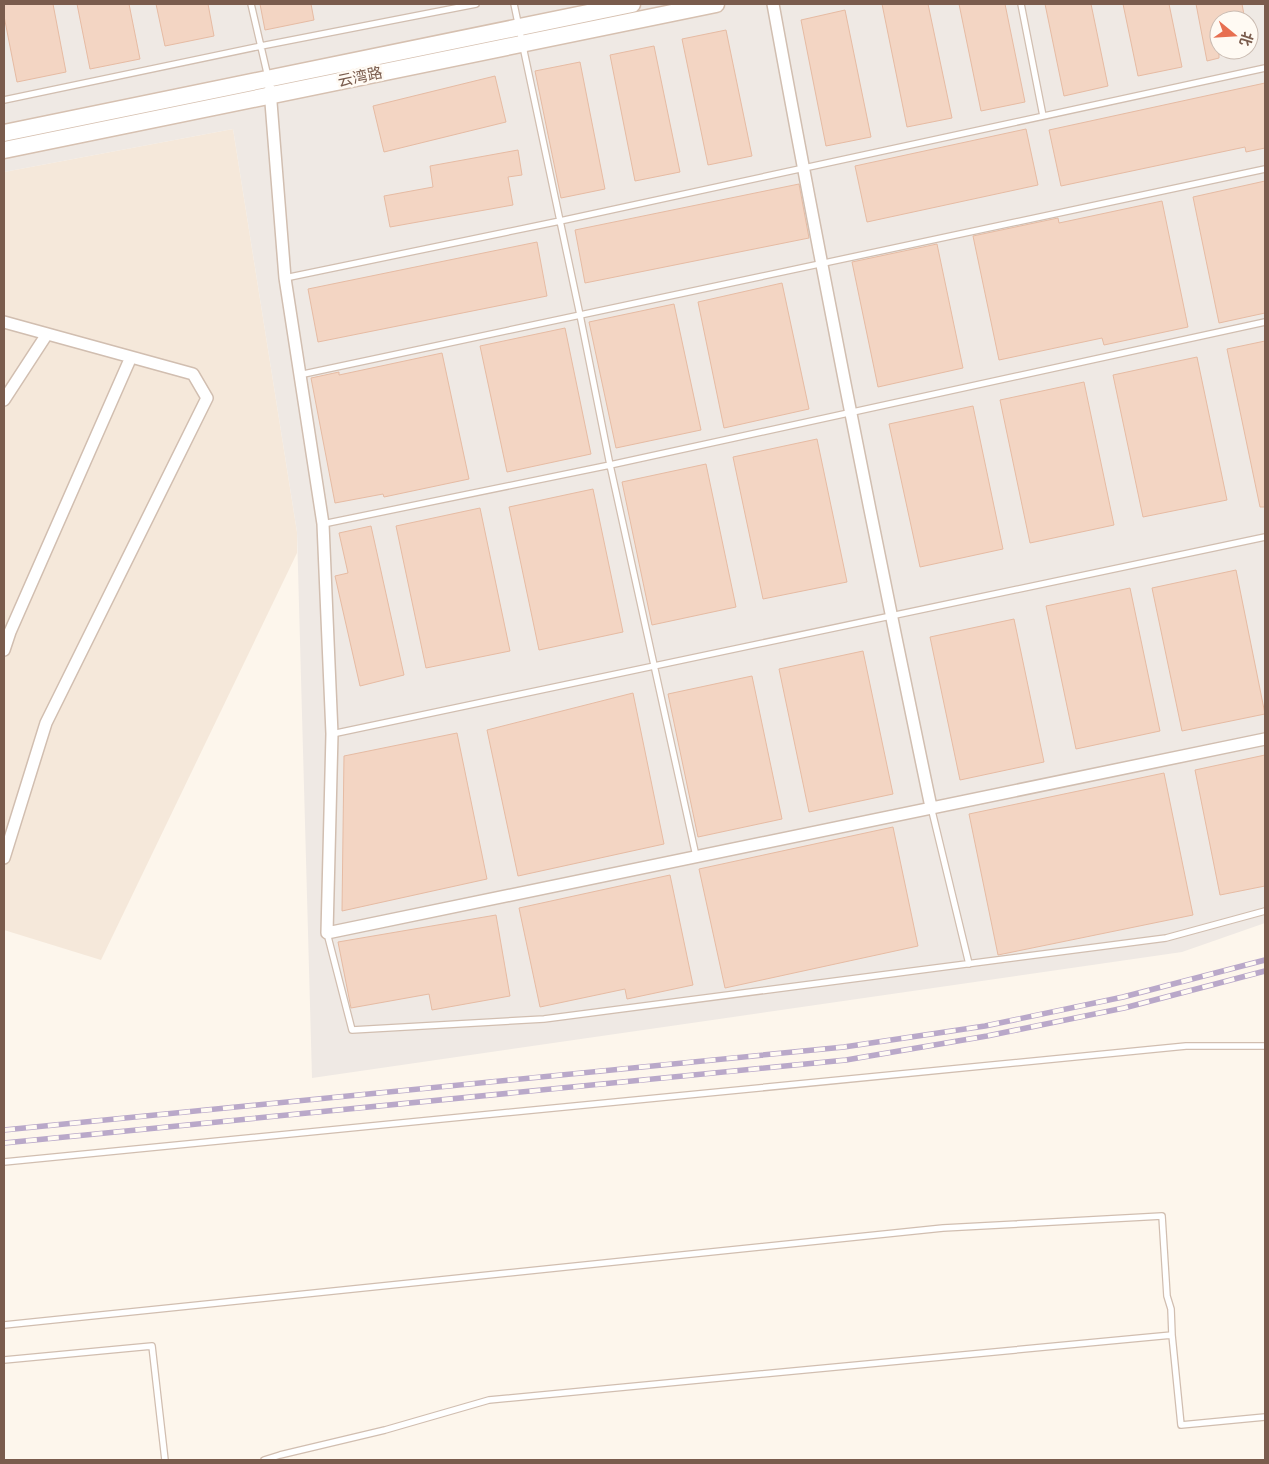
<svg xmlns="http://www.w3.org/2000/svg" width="1269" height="1464" font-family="Manrope,'Noto Sans SC',sans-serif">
	<rect width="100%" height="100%" fill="#fdf6ec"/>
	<path fill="#f5e8da" d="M233 129 297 532V553L101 960 4 930V172Z"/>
	<path fill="#efe9e4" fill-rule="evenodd" d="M4 4H1265V923L1182 952 312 1078 297 532 233 129 4 172ZM1219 20H1249V50H1219Z"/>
	<path fill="#f3d5c3" stroke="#e6bba3" d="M4 4H53L66 72 17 82 4 16Z
		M77 4H129L140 59 90 69Z
		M156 4H208L214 36 165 46Z
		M260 4H311L314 20 265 30Z
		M882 4H928L952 118 907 127Z
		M959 4H1005L1025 102 981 111Z
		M1045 4H1091L1108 86 1064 96Z
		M1123 4H1169L1182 67 1138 76Z
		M1196 4H1242L1245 20H1219V58L1207 61Z
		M845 10 871 137 826 146 801 20Z
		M726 30 752 156 708 165 682 39Z
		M654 46 680 172 635 181 610 55Z
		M580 62 605 189 561 198 535 71Z
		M495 76 506 122 384 152 373 106Z
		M1265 83V148L1246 152 1245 147 1061 186 1049 130Z
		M1026 129 1038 185 867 222 855 166Z
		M518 150 522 175 508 177 513 205 390 227 384 196 433 187 430 166Z
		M1265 181V313L1219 323 1193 197Z
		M799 184 809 238 585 283 575 230Z
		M1162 201 1188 327 1104 345 1102 338 999 360 973 236 1058 218 1059 223Z
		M537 242 547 296 318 342 308 289Z
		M937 244 963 368 878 387 852 262Z
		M782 283 809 409 724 428 698 302Z
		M674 304 701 430 616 448 589 322Z
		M565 328 591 454 507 472 480 346Z
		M1265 341V507H1260L1227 349Z
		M442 353 469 479 384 497 383 494 335 503 311 378 339 372V375Z
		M1197 357 1227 500 1143 517 1113 375Z
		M1084 382 1114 525 1030 543 1000 400Z
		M973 406 1003 549 920 567 889 424Z
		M817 439 847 582 763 599 733 457Z
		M706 464 736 607 652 625 622 482Z
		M593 489 623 632 539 650 509 507Z
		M480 508 510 651 426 668 396 526Z
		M371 526 404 675 360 686 335 576 348 573 339 533Z
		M1236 570 1265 714 1182 731 1152 588Z
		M1130 588 1160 731 1076 749 1046 606Z
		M1014 619 1044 762 960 780 930 637Z
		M863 651 893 794 809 812 779 669Z
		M752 676 782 819 698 837 668 694Z
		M633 693 664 844 518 876 487 730Z
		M457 733 487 879 342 911 344 756Z
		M1265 755V886L1220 895 1195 770Z
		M1164 773 1193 915 998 955 969 814Z
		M893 827 918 946 725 988 699 869Z
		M670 875 693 985 627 999 625 989 540 1007 519 908Z
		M496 915 510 996 432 1010 429 994 351 1008 338 942Z"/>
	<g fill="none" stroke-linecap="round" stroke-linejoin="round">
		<g stroke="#d1beb0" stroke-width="8">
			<path id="lane" d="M251 4 268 77
				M514 4 580 315 610 465 696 856
				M1021 4 1043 116
				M4 100 261 46 476 4
				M285 278 560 221 1265 68
				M299 375 1265 169
				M323 524 610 465 1265 322
				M332 734 1265 537
				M931 807 969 964
				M327 933 352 1030 544 1019 1166 938 1265 911
				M4 1162 1186 1046H1265
				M4 1325 943 1228 1162 1216 1167 1296 1171 1309 1172 1335
				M4 1360 152 1346 165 1460
				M264 1460 280 1455 385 1430 489 1400 1172 1335 1181 1425 1265 1417"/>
		</g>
		<g stroke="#d1beb0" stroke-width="14">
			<path id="street" d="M773 4C822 272 875 540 931 807
				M270 90 285 278 323 524 332 734 327 933 1265 739
				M4 322 193 374 207 398 46 723 4 858
				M4 400 47 334
				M4 650 10 632 131 357"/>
		</g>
		<g stroke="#d6c0b0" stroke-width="19">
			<path id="secondary" d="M4 133 632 4
				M4 150 716 4"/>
		</g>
		<use href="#lane" stroke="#fff" stroke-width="5.5"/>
		<use href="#street" stroke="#fff" stroke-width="11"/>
		<use href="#secondary" stroke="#fff" stroke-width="16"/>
		<g stroke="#b9a8c9" stroke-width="5.5">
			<path id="rail" d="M4 1130 844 1047 985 1026 1123 997 1265 960
				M4 1143 846 1060 987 1036 1124 1008 1265 971"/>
		</g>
		<use href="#rail" stroke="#fffaf3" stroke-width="4" stroke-dasharray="11" stroke-linecap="butt"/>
	</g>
	<g text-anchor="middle" stroke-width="5" stroke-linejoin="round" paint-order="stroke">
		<g font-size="15" fill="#7a5c4d" stroke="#fffaf3">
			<text transform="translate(360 77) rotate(-12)" y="5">云湾路</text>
		</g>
	</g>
	<rect width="1269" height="1464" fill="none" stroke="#7a5c4d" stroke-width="10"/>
	<g transform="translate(1234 35) rotate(108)"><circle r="24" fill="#fffaf3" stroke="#cabbb1"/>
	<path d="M0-4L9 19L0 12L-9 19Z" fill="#e76f51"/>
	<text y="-8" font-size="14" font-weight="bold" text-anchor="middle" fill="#7a5c4d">北</text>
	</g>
</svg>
